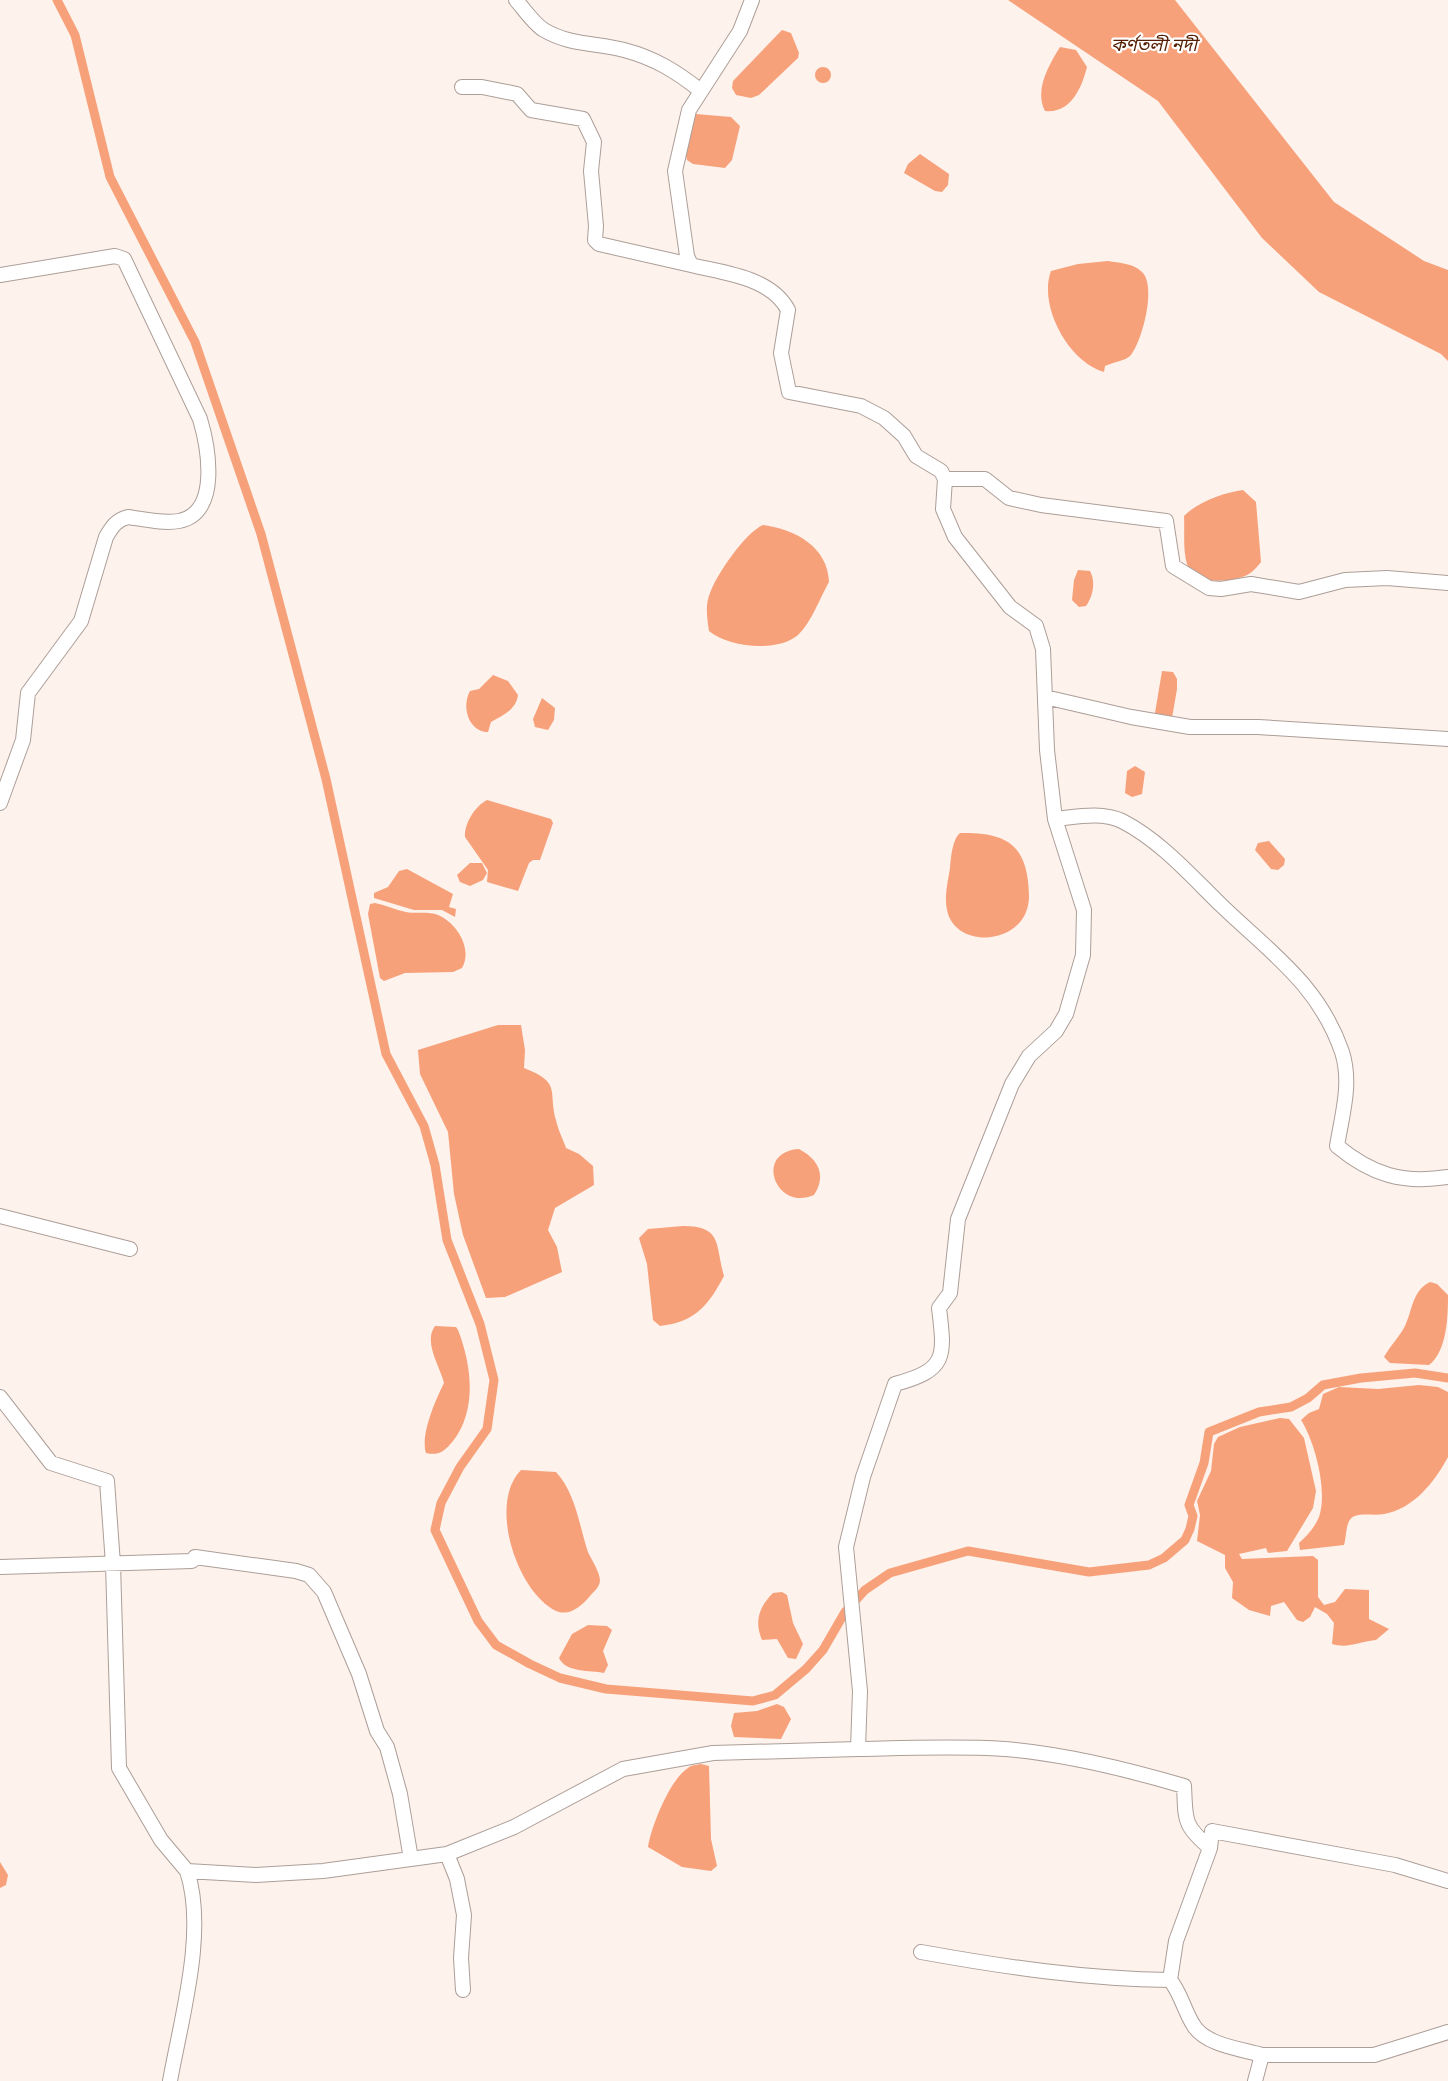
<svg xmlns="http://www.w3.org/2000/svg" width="1448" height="2081" font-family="'Source Serif 4','Noto Sans Bengali',serif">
	<rect width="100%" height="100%" fill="#fef2ec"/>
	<path fill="#f7a17a" d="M1008 0H1175L1334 202 1424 261 1448 270V361L1441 354 1319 292 1262 238 1158 101Z
		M782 30 791 33 799 53 798 58 759 95 751 98 736 95 732 88 733 81Z
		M1060 47 1076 50 1087 67C1082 87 1071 114 1045 111 1034 90 1049 65 1060 47Z
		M815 75a8 8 0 1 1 16 0a8 8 0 1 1-16 0Z
		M696 114 731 117 740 126 732 160 725 168 693 164 687 160 685 153Z
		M920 154 949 174 948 185 942 192 935 191 904 173 908 164Z
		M1108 261C1119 263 1133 263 1142 272 1157 286 1142 341 1131 355 1126 361 1113 362 1105 366L1104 372C1068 362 1038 305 1051 271L1078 264Z
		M1243 490 1256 502 1261 562C1257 567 1253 572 1247 575 1233 582 1198 585 1189 569 1182 554 1185 533 1184 516 1196 503 1225 492 1243 490Z
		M763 525C795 529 828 547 829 582 820 598 811 623 798 635 777 653 728 647 709 631 707 618 705 605 710 593 717 574 745 533 763 525Z
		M1078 570 1090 571C1096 582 1093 596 1086 606L1079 607 1072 600 1074 580Z
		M1162 671 1173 672 1177 679V689L1172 718 1158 716 1155 713Z
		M493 675 508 681 518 695C516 710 502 716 491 722L488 732C469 732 461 707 470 691L479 689Z
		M542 698 555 708 554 720 548 730 535 727 533 719Z
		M1135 766 1145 772 1142 794 1132 797 1125 793 1127 771Z
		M487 800 551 819 553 823 540 860H533L529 863 518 891 487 882 488 870 465 837C464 824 475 806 487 800Z
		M960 833C1009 832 1028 846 1029 896 1029 946 955 951 947 910 944 897 948 881 950 868 951 858 952 840 960 833Z
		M1269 841 1285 859 1284 865 1278 870 1271 869 1255 850 1258 843Z
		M470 863H482L487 873 483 880 470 886 460 882 457 875Z
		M407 869 453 894 449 907 456 909 455 917 442 910H414L374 898V893L388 887 399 871Z
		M375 903C386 905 395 910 406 912 416 914 429 911 438 915 457 923 473 949 462 968L453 972 405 973 384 981 380 978 368 914 370 904Z
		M498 1025H521L525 1050 524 1068C562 1083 548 1090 556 1120 558 1130 563 1139 566 1148L579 1154 593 1166 594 1185 555 1208 548 1230 557 1247 562 1272 505 1297 486 1298 463 1235 454 1194 448 1132 420 1074 418 1050Z
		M799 1149C818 1159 827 1175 814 1195 776 1212 753 1152 799 1149Z
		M683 1226C723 1226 715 1245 724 1276 708 1306 695 1322 660 1326L653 1320 647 1264 639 1238 648 1229Z
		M1430 1282 1437 1284 1448 1295C1448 1317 1447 1351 1429 1365L1390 1363 1384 1357C1390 1346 1400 1336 1405 1326 1413 1309 1412 1291 1430 1282Z
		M435 1326 456 1327 458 1330C472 1366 477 1410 453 1441 445 1451 439 1456 426 1453 420 1435 436 1399 444 1383 440 1366 423 1342 435 1326Z
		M1419 1385 1438 1387 1448 1392V1457C1434 1483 1413 1509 1384 1514 1375 1516 1363 1513 1355 1516 1345 1519 1347 1536 1344 1545L1300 1550 1299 1543C1307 1536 1315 1527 1319 1517 1328 1491 1315 1442 1301 1420L1309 1413 1319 1409 1323 1394 1339 1387 1378 1389Z
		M1280 1418 1289 1419 1304 1438 1316 1491 1313 1508 1287 1551 1268 1553 1266 1548 1239 1554 1242 1559 1313 1556 1318 1560V1597L1324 1605 1335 1602 1345 1589 1369 1590V1619L1389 1629 1376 1640C1362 1641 1348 1649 1332 1644L1334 1623 1327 1614 1315 1607 1310 1617 1303 1622 1297 1620 1284 1602 1271 1606 1270 1616 1249 1610 1232 1598 1233 1582 1225 1568V1555L1197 1541 1200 1515 1197 1501 1211 1471 1214 1444 1218 1437 1240 1427Z
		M521 1470 556 1472C576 1494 579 1525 588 1552 592 1561 600 1572 600 1581 599 1588 594 1591 590 1596 579 1609 565 1620 548 1606 515 1582 489 1503 521 1470Z
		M782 1592 787 1595 793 1623 803 1644 796 1659 788 1658 777 1639 762 1640C754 1621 759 1607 773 1593Z
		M588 1625 607 1626 612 1630 603 1651 608 1665 604 1673C590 1670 566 1673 559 1658L572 1634Z
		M777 1704 784 1707 791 1719 781 1739 734 1737 731 1726 734 1713 757 1711Z
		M701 1764 709 1766 711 1839 717 1866 711 1871 682 1867 648 1847C651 1827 670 1779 688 1768 691 1765 696 1765 701 1764Z
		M0 1862 8 1875 6 1885 0 1888Z"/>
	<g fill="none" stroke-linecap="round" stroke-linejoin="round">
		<path stroke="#f7a17a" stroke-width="9" d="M57 0 75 35 110 177 195 342 261 534 326 779 386 1054 424 1126 435 1165 447 1240 480 1324 494 1380 487 1429 460 1467 441 1503 435 1530 478 1621 496 1645 530 1664 560 1678 606 1689 753 1701 775 1695 806 1669 823 1650 845 1612 865 1590 890 1573 968 1551 1089 1572 1149 1565 1164 1558 1185 1540 1190 1529 1193 1516 1189 1505 1204 1463 1209 1432 1259 1412 1291 1407 1308 1398 1323 1385 1361 1378 1415 1373 1448 1378"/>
		<g stroke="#ac9e98" stroke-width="16">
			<path id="minor" d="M516 0C524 9 534 24 544 30 569 45 597 43 624 50 655 58 677 72 701 91
				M462 87H482L517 94 531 110 583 119 594 142 591 171 596 226 595 240 599 244 691 265
				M0 275 115 256 124 259 200 419C208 446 221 513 179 521 163 524 143 519 128 517 116 520 112 527 106 537L81 621 28 693 23 740 0 803
				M945 479H985L1009 498 1041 505 1166 521 1173 566 1209 588 1221 589 1251 584 1299 592 1345 580 1387 578 1448 583
				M1045 697 1131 717 1190 727H1258L1448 739
				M1055 819C1075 817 1102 811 1122 821 1161 841 1192 877 1222 906 1271 953 1319 985 1342 1052 1352 1083 1342 1115 1337 1146 1372 1175 1403 1184 1448 1177
				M0 1216 130 1249
				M0 1397 51 1463 107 1481 113 1564 119 1768 161 1840 187 1871 256 1875 323 1871 447 1854 514 1827 623 1769 713 1753 858 1749 860 1691 846 1547 863 1477 895 1384C947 1370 945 1357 939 1308L950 1293 958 1219 1012 1084 1029 1056 1056 1031 1066 1014 1083 955 1084 910 1055 819 1047 750 1043 649 1036 626 1010 607 955 537 943 509 945 479 941 471 916 456 904 436 884 418 861 406 789 392 781 353 788 310C771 277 723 273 691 265L687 256 675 171 689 110 740 31 752 0
				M0 1567 192 1561 195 1557 296 1571 309 1575 324 1592 359 1674 377 1731 387 1747 400 1794 411 1859
				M858 1749C907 1748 956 1746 1005 1749 1065 1754 1126 1769 1184 1786 1186 1820 1182 1824 1210 1848L1212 1831 1395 1865 1448 1881
				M1210 1848 1176 1941 1170 1980C1181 1993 1184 2011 1194 2026 1206 2045 1241 2049 1262 2055L1255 2081
				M447 1854 457 1879 464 1915 461 1958 463 1990
				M921 1952C1004 1967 1086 1979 1170 1980
				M1262 2055H1374L1448 2032
				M170 2081C181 2019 207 1931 187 1871"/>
		</g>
		<use href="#minor" stroke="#fff" stroke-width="14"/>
	</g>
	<g text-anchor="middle" stroke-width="4.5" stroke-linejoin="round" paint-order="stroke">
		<g font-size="18" font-style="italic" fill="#531e02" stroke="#fff">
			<text x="1154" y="51">কর্ণতলী নদী</text>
		</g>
	</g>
</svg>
